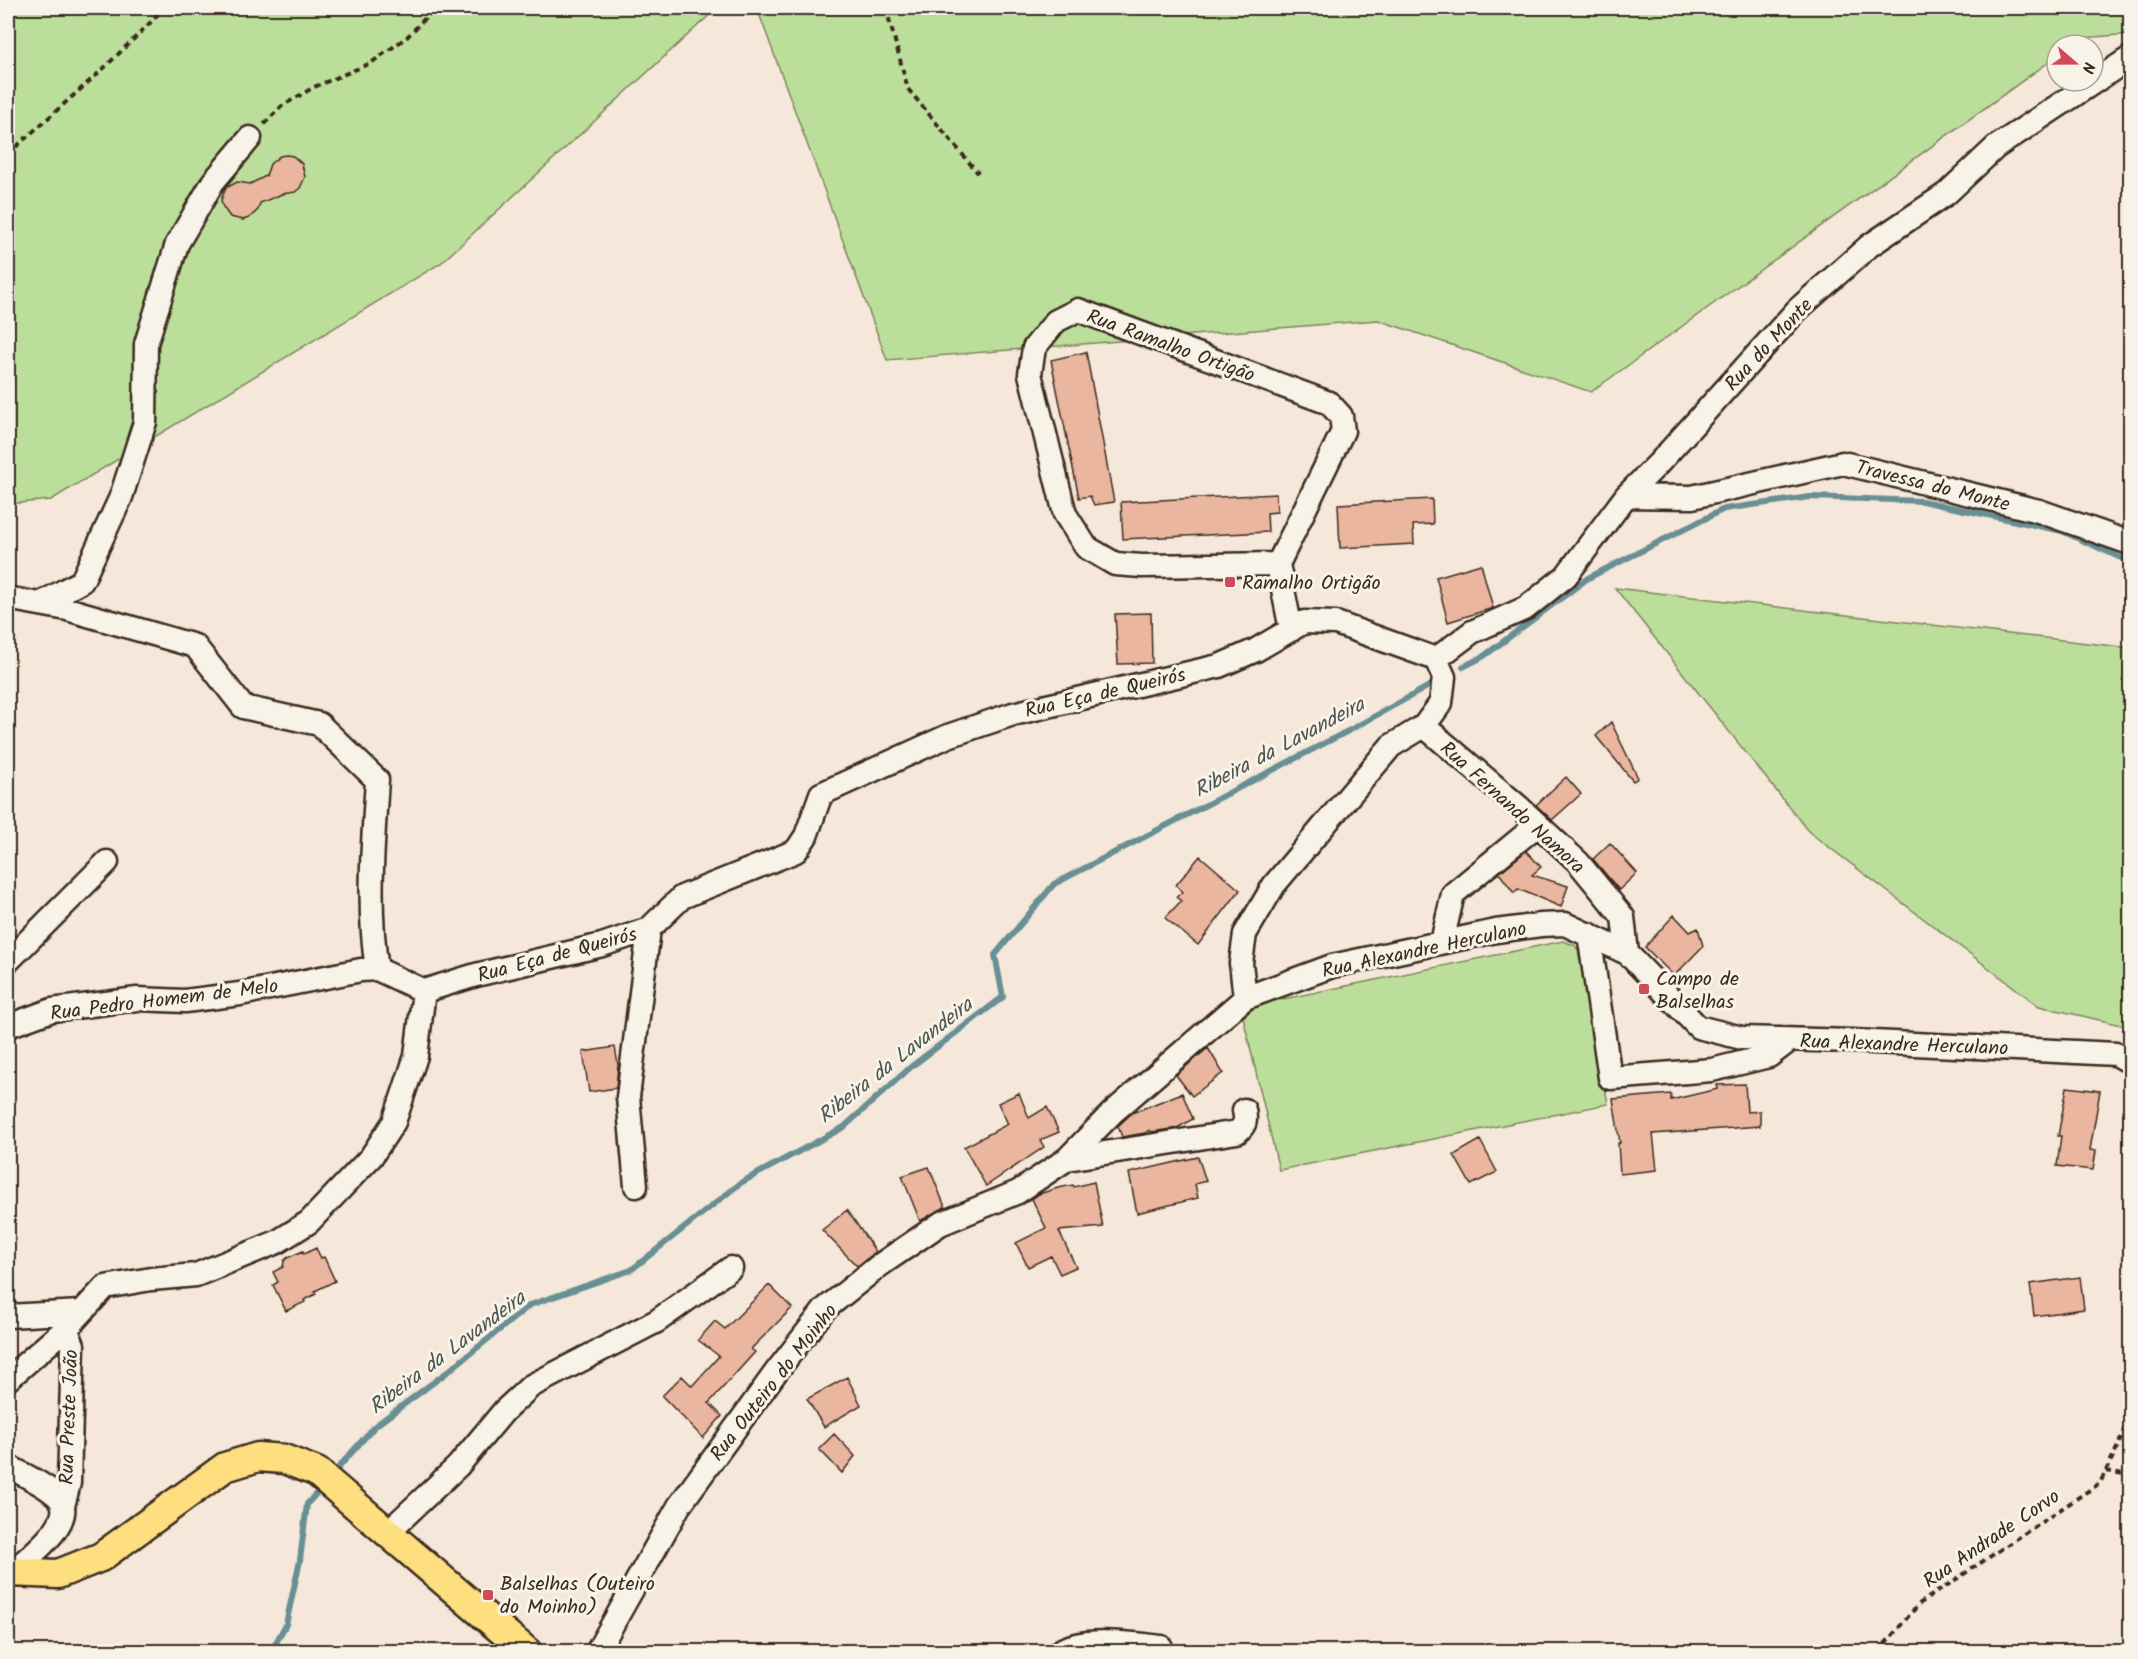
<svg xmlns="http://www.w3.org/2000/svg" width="2138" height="1659" font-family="Kalam,sans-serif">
	<rect width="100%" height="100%" fill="#f5e7d9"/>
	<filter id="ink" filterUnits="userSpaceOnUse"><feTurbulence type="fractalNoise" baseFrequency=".0167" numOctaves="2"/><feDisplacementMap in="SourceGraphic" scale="12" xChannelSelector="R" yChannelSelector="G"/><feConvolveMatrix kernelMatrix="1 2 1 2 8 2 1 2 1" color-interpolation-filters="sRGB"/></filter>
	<g filter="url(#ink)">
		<path fill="#bbdf9a" stroke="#7b845c" stroke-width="1.5" d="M8 8H717L441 263 51 500 8 504Z
			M757 8H2130V34L2082 38 2072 45H2057V56L1591 392 1378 320 887 360Z
			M1615 588 2130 648V1027L2039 1006 1809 832Z
			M1563 941 1574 945 1580 952 1608 1104 1279 1170 1243 1017 1259 1004Z"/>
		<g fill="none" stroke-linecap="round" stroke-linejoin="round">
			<path stroke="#678f94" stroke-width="6" d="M1463 667 1484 656 1588 578 1724 509 1810 497 1922 501 2062 531 2130 562
				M331 1476 375 1426 446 1373 530 1305 631 1270 742 1182 844 1127 912 1066 1003 997 995 955 1054 884 1348 731 1429 686
				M271 1652 286 1624 300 1560 307 1504 323 1486"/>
		</g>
		<path fill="#ebb69f" stroke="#3b2a1e" stroke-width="1.5" d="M286 155 293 156 302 164 305 177 300 188 295 192 282 194 260 203 258 210 249 218 243 220 230 217 223 207 221 200 226 188 237 182 250 184 266 176 270 164 280 156Z
			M1086 352 1114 502 1094 505 1090 496 1079 498 1051 360Z
			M1276 494 1277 512 1267 513 1268 532 1123 539 1121 502Z
			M1432 499 1433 524 1413 525 1414 544 1340 548 1338 504Z
			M1481 564 1493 608 1448 622 1436 577Z
			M1151 613 1152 663 1118 664 1115 614Z
			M1611 722 1638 778 1633 781 1596 736Z
			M1566 777 1581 794 1552 820 1536 805Z
			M1610 843 1637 873 1619 890 1593 859Z
			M1526 851 1541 867 1532 875 1568 886 1561 907 1518 889 1514 893 1499 873Z
			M1200 856 1240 890 1198 945 1165 918 1181 901 1176 897 1183 892 1176 885Z
			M1674 915 1690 932 1698 928 1703 946 1674 976 1645 947Z
			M615 1047 618 1065 616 1088 589 1092 583 1052Z
			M1208 1048 1223 1073 1192 1096 1176 1075Z
			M1745 1084 1747 1112 1760 1111V1126L1653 1134 1657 1170 1620 1174 1618 1143H1620L1613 1099 1671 1094V1100L1718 1089 1717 1085Z
			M2067 1087 2100 1091 2090 1150 2096 1151 2093 1170 2057 1166 2061 1136H2058Z
			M1019 1093 1029 1118 1047 1107 1059 1132 1040 1140 1044 1147 986 1186 964 1147 1008 1124 998 1103Z
			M1182 1093 1193 1119 1177 1128 1151 1132 1150 1130 1145 1133 1122 1137 1118 1126 1132 1113Z
			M1480 1140 1497 1172 1471 1185 1454 1155Z
			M1198 1157 1206 1181 1195 1184 1198 1198 1137 1213 1129 1173Z
			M929 1167 945 1207 920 1221 902 1176Z
			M1094 1182 1103 1227 1059 1231 1076 1267 1060 1274 1051 1256 1028 1267 1016 1243 1046 1228 1032 1199 1039 1194 1058 1188 1073 1185 1074 1187Z
			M847 1210 876 1252 857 1266 822 1230Z
			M316 1248 321 1258 324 1257 335 1281 315 1291 316 1294 304 1300 305 1302 286 1311 273 1285 278 1282 273 1272 283 1267 284 1261 287 1258 303 1251 304 1254Z
			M2080 1277 2084 1309 2034 1316 2030 1284Z
			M769 1285 792 1308 751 1349 755 1352 709 1403 722 1416 703 1438 662 1396 682 1376 692 1386 719 1356 698 1340 715 1321 725 1329Z
			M847 1377 861 1405 824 1427 807 1399Z
			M834 1434 855 1456 842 1473 819 1449Z"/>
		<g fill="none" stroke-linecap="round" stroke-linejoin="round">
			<g stroke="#3b2a1e" stroke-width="27">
				<path id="minor" d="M1626 496 1692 497 1843 463 2039 511 2130 543
					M1278 564 1142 566 1115 564 1086 547 1065 514 1030 374 1034 348 1056 321 1078 310 1329 403 1341 416 1343 431 1278 564 1291 630
					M8 602 12 599 67 609 195 646 243 707 319 724 377 780C373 843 367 906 377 969
					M40 604 82 581 121 497 145 422 146 344 177 244 213 182 250 138
					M1436 659 1472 632 1526 608 1566 576 1626 496 1658 464 1797 310 1869 246 1946 194 1996 147 2130 58
					M1424 726 1519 807 1578 862 1623 917 1627 953
					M1589 934 1610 1078 1712 1070 1769 1056 1790 1040
					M1442 942 1453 894 1537 825
					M8 961 107 862
					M424 991 476 975 602 945 649 929 682 897 796 851 806 836 821 794 948 736 1013 714 1219 666 1256 650 1304 622 1336 623 1436 659 1444 677 1441 703 1424 726 1391 746 1274 885 1245 934 1241 963 1245 998
					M8 1026 52 1010 137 999 185 1001 240 994 361 970 377 969 424 991
					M1067 1159 1112 1113 1245 998 1332 966 1496 931 1541 925 1565 924 1627 953 1698 1027 1742 1038 1853 1041 2116 1054 2130 1062
					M636 1186 628 1097 649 929
					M8 1316 81 1312
					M8 1379 70 1325 105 1287 151 1279 196 1275 277 1242 309 1222 371 1157 394 1122 416 1056 424 991
					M8 1466C23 1475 43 1483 56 1495 83 1518 28 1557 12 1572
					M63 1506 69 1483 73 1345 66 1328
					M388 1532 458 1466 504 1411 531 1386 657 1321 731 1268
					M597 1652 679 1506 776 1372 825 1309 880 1265 940 1224 1018 1192 1067 1159 1237 1132C1246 1125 1246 1120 1244 1110
					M1059 1652C1083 1636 1133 1644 1161 1647"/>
			</g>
			<g stroke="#3b2a1e" stroke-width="33">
				<path id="major" d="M8 1572 58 1574 101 1557 225 1467 258 1457 284 1459 317 1472 527 1652"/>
			</g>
			<path stroke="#3b2a1e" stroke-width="4" stroke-dasharray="6 4.5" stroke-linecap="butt" d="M886 8 908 89 978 173
				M264 124 282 106 314 87 371 63 407 37 435 8
				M8 154 102 70 152 21 163 8
				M2106 1471 2130 1475
				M1878 1652 1919 1604 2100 1483 2119 1444 2130 1412"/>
			<use href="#minor" stroke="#f7f3e8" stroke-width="22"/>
			<use href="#major" stroke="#fedf80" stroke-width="28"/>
		</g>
	</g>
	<g fill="#d1495b" stroke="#f7f3e8" stroke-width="2">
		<rect x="1224" y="576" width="12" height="12" rx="3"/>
		<rect x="1638" y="983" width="12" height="12" rx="3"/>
		<rect x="482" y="1589" width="12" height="12" rx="3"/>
	</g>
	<g text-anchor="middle" stroke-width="6" stroke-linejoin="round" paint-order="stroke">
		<g font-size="20" fill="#3b2a1e" stroke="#f7f3e8">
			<text transform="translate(1768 344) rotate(-47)" y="7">Rua do Monte</text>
			<text transform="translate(1171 345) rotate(20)" y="7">Rua Ramalho Ortigão</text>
			<text transform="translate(1933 485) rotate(14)" y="7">Travessa do Monte</text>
			<text transform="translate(1105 692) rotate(-13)" y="7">Rua Eça de Queirós</text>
			<text transform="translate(1513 807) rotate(42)" y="7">Rua Fernando Namora</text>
			<text transform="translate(1424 949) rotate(-12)" y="7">Rua Alexandre Herculano</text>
			<text transform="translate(557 954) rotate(-15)" y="7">Rua Eça de Queirós</text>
			<text transform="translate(164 999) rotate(-7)" y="7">Rua Pedro Homem de Melo</text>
			<text transform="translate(1904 1044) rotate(2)" y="7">Rua Alexandre Herculano</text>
			<text transform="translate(773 1382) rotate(-52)" y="7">Rua Outeiro do Moinho</text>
			<text transform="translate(68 1417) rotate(-88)" y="7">Rua Preste João</text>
			<text transform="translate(1991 1538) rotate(-34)" y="7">Rua Andrade Corvo</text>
		</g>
		<g font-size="20" fill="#3b2a1e" stroke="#f7f3e8" text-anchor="start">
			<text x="1242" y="589">Ramalho Ortigão</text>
			<text x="1656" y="985">Campo de<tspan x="1656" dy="23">Balselhas</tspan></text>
			<text x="500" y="1590">Balselhas (Outeiro<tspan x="500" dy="23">do Moinho)</tspan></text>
		</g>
		<g font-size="21" font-style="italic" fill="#4e544f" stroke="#f7f3e8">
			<text transform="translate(1279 747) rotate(-28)" y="7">Ribeira da Lavandeira</text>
			<text transform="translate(895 1060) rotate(-38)" y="7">Ribeira da Lavandeira</text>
			<text transform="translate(447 1352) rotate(-37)" y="7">Ribeira da Lavandeira</text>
		</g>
	</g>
	<rect width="2138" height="1659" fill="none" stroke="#f7f3e8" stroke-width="30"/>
	<rect x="15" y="15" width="2108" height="1629" fill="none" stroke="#3b2a1e" stroke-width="2" filter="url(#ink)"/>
	<g transform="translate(2075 63) rotate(110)"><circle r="28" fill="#f7f3e8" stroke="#aca397" stroke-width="1.5"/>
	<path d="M0-4.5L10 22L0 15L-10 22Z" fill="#d1495b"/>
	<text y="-9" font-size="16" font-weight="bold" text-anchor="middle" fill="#3b2a1e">N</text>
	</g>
</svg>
